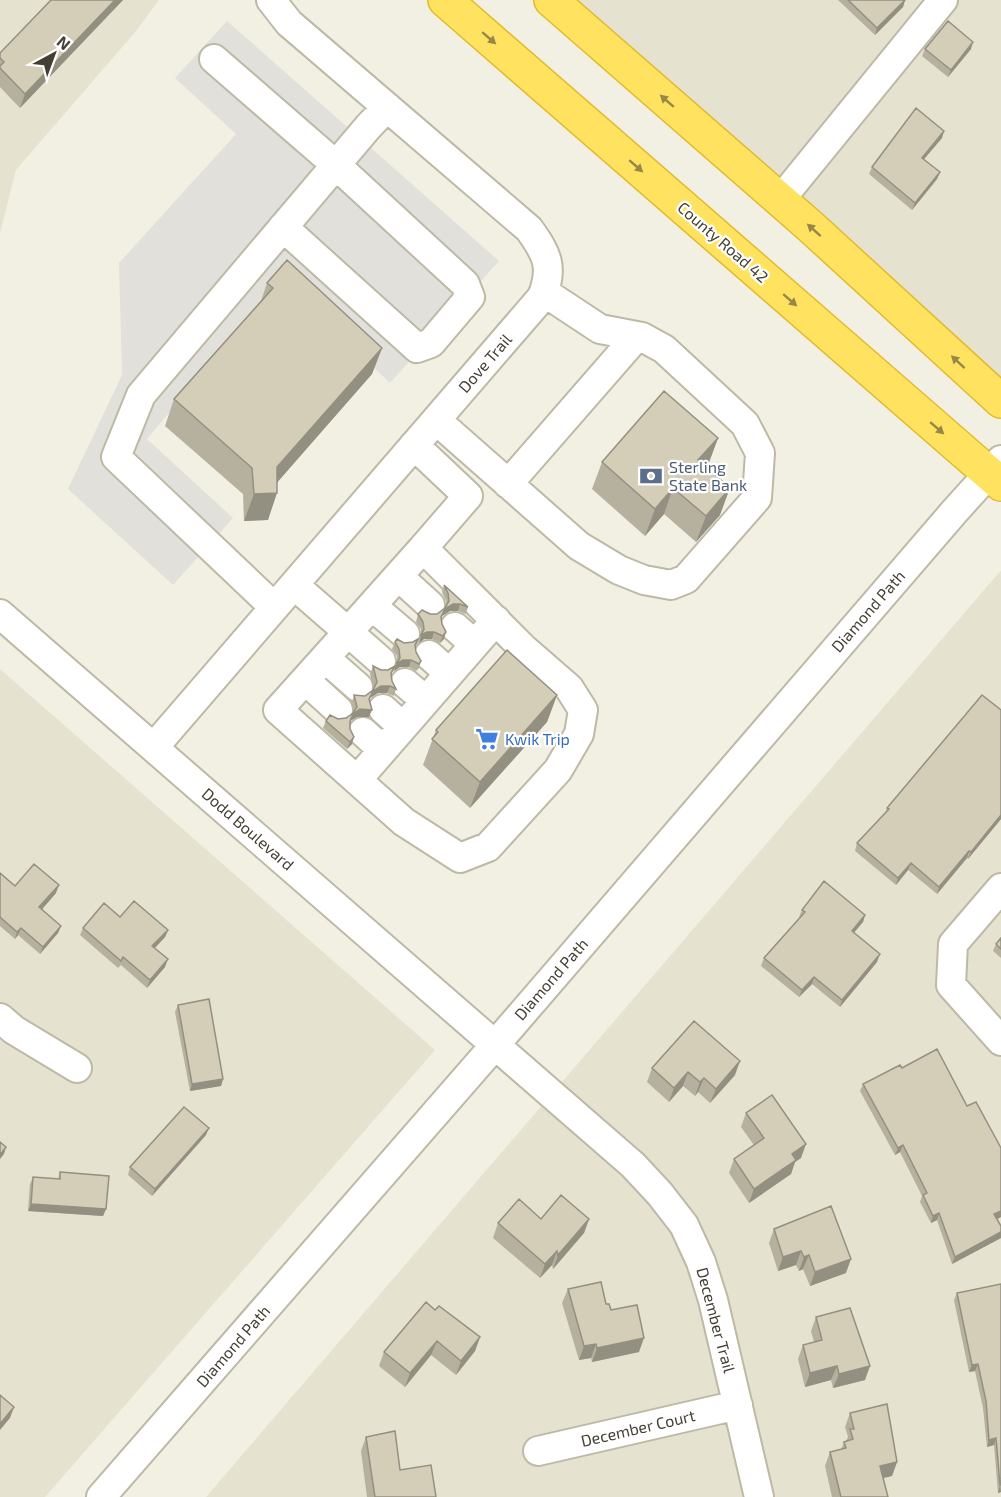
<svg xmlns="http://www.w3.org/2000/svg" width="1001" height="1497" font-family="'Exo 2',sans-serif">
	<rect width="100%" height="100%" fill="#f2f0e2"/>
	<path fill="#e6e2d0" d="M0 0H159L136 31 16 170 0 234Z
		M551 0H1001V401Z
		M1001 571V1497H206L996 576Z
		M0 669 435 1050 45 1497H0Z"/>
	<path fill="#e2e0db" d="M227 21 499 261 390 383 282 280 147 439 233 518 173 585 68 489 122 375 119 263 236 134 175 78Z"/>
	<g fill="none" stroke-linecap="round" stroke-linejoin="round">
		<g stroke="#bdb9a5" stroke-width="32">
			<path id="minor" d="M214 59 336 165 465 284 470 297 431 343 417 348 283 227
				M780 200 943 0
				M436 420 579 546 619 570 644 580 671 585 686 579 757 498 760 453 745 424 664 349 642 337 600 329 544 292
				M508 484 637 336
				M398 576 430 605
				M294 585 348 632 278 710 404 822 460 858 488 847 558 770 579 734 583 710 569 688 523 648 423 548 468 496 414 445
				M372 606 405 634
				M274 607 116 457 141 395 368 127 387 107
				M0 614 633 1165 660 1194 684 1225 701 1262 713 1300 759 1497
				M455 627 474 644
				M429 655 449 673
				M325 658 358 687
				M381 661 348 632 423 548
				M305 680 338 710
				M405 683 425 700
				M383 709 403 727
				M363 732 383 750
				M154 747 542 297C554 267 547 254 529 229L289 23 271 0
				M357 780 496 620
				M1001 888 953 944 951 985 1001 1041
				M0 1018 14 1030 77 1068
				M538 1451 738 1405
				M101 1497 495 1045 954 512 1001 460"/>
		</g>
		<g stroke="#e2ba2d" stroke-width="36">
			<path id="highway" d="M445 0 1001 484
				M551 0 811 227 1001 401"/>
		</g>
		<use href="#minor" stroke="#fff" stroke-width="28"/>
		<use href="#highway" stroke="#ffe260" stroke-width="33"/>
	</g>
	<path fill="#b6b09e" d="M51 0H123L20 108 0 87V53Z
		M838 0H905L903 7 875 35Z
		M925 49H971L948 77 922 56Z
		M942 138 924 159 940 172 937 179 912 210 869 174 872 167Z
		M267 283 382 348 372 374 277 482 268 520 244 521 243 494 165 426 174 399 261 301Z
		M718 438 708 465 706 467 720 515 696 542 664 514 645 536 592 489 602 462Z
		M444 585 468 607 466 614 458 611H450L442 616 441 618 444 639 440 643 432 639H424L419 643 421 636V629L416 622 418 614H437L445 608 446 606V601L442 592Z
		M395 642 404 643 415 646 416 652 421 661 419 668 416 671 409 667H400L394 671 397 663V656L392 649Z
		M373 666 391 674 392 681 396 689 394 696 387 693H378L370 698 369 717H357L350 721V729L352 744 347 749 323 728 326 721 346 718 354 713 352 702 354 695 365 696 373 690 374 689 370 674Z
		M557 695 547 722 470 808 423 765 436 730Z
		M1001 710V819L968 859 967 858 937 894 908 870 896 885 855 851 857 843 885 814 887 808Z
		M0 873 15 886 56 893 42 909 61 926 58 933 40 954 18 935 15 939 0 926Z
		M802 910 865 915 863 922 854 933 877 962 840 1007 812 984 799 997 761 966 764 958 800 918 799 917Z
		M120 917 168 930 165 937 155 948 165 967 147 988 121 965 118 968 80 935 83 928Z
		M1001 938V958L993 951 996 944Z
		M178 1005 223 1079 221 1086 190 1091 175 1012Z
		M652 1068 735 1075 710 1103 698 1092 695 1096 683 1086 669 1102 647 1082Z
		M902 1068 967 1106 1001 1148V1217L997 1219 1001 1226V1238L952 1264 937 1220 931 1223 920 1202 922 1196 900 1152 895 1155 860 1091 863 1084Z
		M746 1113 801 1158 795 1162 791 1174 749 1203 729 1173 734 1159 754 1145 741 1127Z
		M206 1135 152 1196 128 1175 130 1167Z
		M60 1172 106 1209 103 1216 28 1211 30 1184 33 1177 58 1179Z
		M541 1219H589L584 1233 553 1269 552 1265 540 1278 493 1238 498 1223Z
		M774 1229 846 1273 810 1286 803 1269 799 1271 796 1265 778 1271 769 1243Z
		M1001 1284V1492L998 1493 994 1445 987 1447 983 1408 975 1371 969 1372 954 1300 957 1293Z
		M568 1289 606 1304 639 1352 592 1362 591 1358 579 1360 562 1303Z
		M435 1310 480 1337 475 1351 456 1375 431 1355 405 1387 379 1366 384 1352Z
		M816 1317 865 1380 833 1388 831 1380 805 1387 798 1359 803 1345 814 1342 811 1331Z
		M850 1413 897 1462 892 1476 883 1478 888 1497H832L825 1466 830 1452 841 1450 844 1442 846 1441 848 1437 845 1427Z
		M366 1437 400 1470 436 1497H367L361 1451Z"/>
	<path fill="#949081" d="M115 0H123L20 108 25 94Z
		M905 0 903 7 875 35 877 28Z
		M973 42 971 49 948 77 951 70Z
		M944 131 942 138 919 165 922 158Z
		M940 172 937 179 912 210 915 203Z
		M382 348 372 374 268 493 277 467Z
		M718 438 708 465 688 487 698 460Z
		M673 488 664 514 645 536 655 509Z
		M730 488 720 515 696 542 706 516Z
		M277 493 268 520 244 521 254 494Z
		M453 604H460L458 611H450L442 616 439 624 445 609Z
		M427 632H434L432 639H424L419 643 421 635Z
		M446 632 444 639 440 643 443 636Z
		M403 660H411L409 667H400L394 671 396 664Z
		M381 686H390L387 693H378L370 698 367 706 373 691Z
		M557 695 547 722 470 808 480 782Z
		M360 709 372 710 369 717H357L350 721 347 728 353 714Z
		M354 737 352 744 347 749 350 742Z
		M1001 815V819L968 859 971 852Z
		M969 851 967 858 937 894 939 887Z
		M911 863 908 870 896 885 898 878Z
		M59 885 56 893 37 915 39 907Z
		M865 915 863 922 849 938 852 931Z
		M61 926 58 933 40 954 43 947Z
		M21 928 18 935 15 939 17 932Z
		M168 930 165 937 150 953 152 946Z
		M880 954 877 962 840 1007 842 1000Z
		M168 959 165 967 147 988 150 980Z
		M814 977 812 984 799 997 802 990Z
		M740 1061 735 1075 710 1103 716 1089Z
		M688 1072 683 1086 669 1102 674 1088Z
		M704 1078 698 1092 695 1096 700 1082Z
		M223 1079 221 1086 190 1091 192 1084Z
		M209 1128 206 1135 152 1196 155 1189Z
		M806 1144 801 1158 795 1162 791 1174 749 1203 754 1189 792 1154Z
		M903 1145 900 1152 895 1155 898 1148Z
		M6 1147 4 1154 0 1159V1155Z
		M31 1204 106 1209 103 1216 28 1211Z
		M1001 1211V1217L992 1222 994 1214Z
		M939 1213 937 1220 931 1223 933 1216Z
		M589 1219 584 1233 553 1269 558 1255Z
		M1001 1232V1238L952 1264 955 1257Z
		M557 1251 552 1265 540 1278 545 1264Z
		M801 1251 796 1265 778 1271 783 1257Z
		M809 1255 803 1269 799 1271 804 1257Z
		M851 1259 846 1273 810 1286 815 1272Z
		M480 1337 475 1351 456 1375 461 1361Z
		M644 1338 639 1352 592 1362 597 1348Z
		M437 1341 431 1355 405 1387 410 1373Z
		M596 1344 591 1358 579 1360 584 1346Z
		M978 1364 975 1371 969 1372 972 1365Z
		M837 1366 831 1380 805 1387 810 1373Z
		M870 1366 865 1380 833 1388 839 1374Z
		M14 1407 10 1418 0 1430V1424Z
		M996 1438 994 1445 987 1447 989 1440Z
		M897 1462 892 1476 875 1480 880 1466Z
		M1000 1485 1001 1492 998 1493Z"/>
	<path fill="#d4cdb8" stroke="#949081" stroke-width="1.5" d="M51 0H115L25 94 0 68V66L4 62 0 58V53Z
		M848 0H905L877 28Z
		M948 21 973 42 951 70 925 49Z
		M916 108 944 131 922 158 940 172 915 203 872 167Z
		M287 260 382 348 277 467V493L254 494 252 468 174 399 273 288 267 283Z
		M664 391 718 438 698 460 730 488 706 516 673 488 655 509 602 462Z
		M444 585 468 607 460 604H453L445 609 441 617 442 624 446 632 443 636 434 632H427L421 635 424 629 423 622 418 614 422 610 430 614H437L445 608 449 601 448 593Z
		M397 639 404 643 413 642 418 639 415 645 416 652 421 661 419 664 411 660H403L396 664 400 658 399 649 395 642Z
		M507 650 557 695 480 782 432 739 438 732 436 730Z
		M373 666 381 670H388L395 666 391 673 392 681 396 689 390 686H381L373 691 369 699 372 710 360 709 353 714 350 721V729L354 737 350 742 326 721 330 715 338 719 346 718 353 713 357 707 354 695 365 696 373 690 377 682Z
		M982 695 1001 710V815L971 852 969 851 939 887 911 863 898 878 857 843 889 809 887 808Z
		M34 864 59 885 39 907 61 926 43 947 21 928 17 932 0 917V873L15 886Z
		M824 881 865 915 852 931 880 954 842 1000 814 977 802 990 764 958 805 912 802 910Z
		M134 901 168 930 152 946 168 959 150 980 123 957 121 961 83 928 104 903 120 917Z
		M1001 938V949L996 944Z
		M209 999 223 1079 192 1084 178 1005Z
		M694 1021 740 1061 716 1089 704 1078 700 1082 688 1072 674 1088 652 1068Z
		M937 1049 967 1106 976 1102 1001 1148V1211L994 1214 1001 1226V1232L955 1257 939 1213 933 1216 923 1195 927 1193 903 1145 898 1148 863 1084 900 1065 902 1068Z
		M772 1095 806 1144 792 1154 796 1160 754 1189 734 1159 764 1138 746 1113Z
		M184 1107 209 1128 155 1189 130 1167Z
		M0 1142 6 1147 0 1155Z
		M60 1172 109 1176 106 1209 31 1204 33 1177 60 1179Z
		M561 1195 589 1219 558 1255 557 1251 545 1264 498 1223 519 1199 541 1219Z
		M831 1206 851 1259 815 1272 809 1255 804 1257 801 1251 783 1257 774 1229Z
		M601 1282 606 1304H609L611 1310 637 1305 644 1338 597 1348 596 1344 584 1346 568 1289Z
		M1001 1284V1485H1000L996 1438 989 1440 986 1401 978 1364 972 1365 957 1293Z
		M426 1302 435 1310 439 1306 480 1337 461 1361 437 1341 410 1373 384 1352Z
		M850 1308 870 1366 839 1374 837 1366 810 1373 803 1345 822 1340 816 1317Z
		M0 1395 14 1407 0 1424Z
		M887 1404 897 1462 880 1466 888 1497H841L830 1452 846 1448 844 1442 853 1439 850 1429H854L850 1413Z
		M395 1431 400 1470 431 1465 436 1497H375L366 1437Z"/>
	<defs><path id="oneway-solid" d="M-6-.8H1V-3.2L6.5 0L1 3.2V.8H-6Z" transform="scale(1.5)"/></defs>
	<g fill="#988847">
		<use href="#oneway-solid" transform="translate(489 38) rotate(41)"/>
		<use href="#oneway-solid" transform="translate(667 101) rotate(-139)"/>
		<use href="#oneway-solid" transform="translate(636 166) rotate(41)"/>
		<use href="#oneway-solid" transform="translate(814 230) rotate(-138)"/>
		<use href="#oneway-solid" transform="translate(790 300) rotate(41)"/>
		<use href="#oneway-solid" transform="translate(958 362) rotate(-137)"/>
		<use href="#oneway-solid" transform="translate(937 428) rotate(41)"/>
	</g>
	<defs>
		<g id="bank-bare" transform="scale(1.8)"><path d="M-6-4H6V4H-6ZM0-2.3a2.3 2.3 0 1 0 0 4.6a2.3 2.3 0 1 0 0-4.6Z" fill="#5c6f8a" stroke="#fff" stroke-width="2.5" paint-order="stroke"/></g>
		<g id="supermarket-bare" transform="scale(1.8)"><path d="M-6-5.5h2.5l.6 2H6L4.5 2H-2.5L-4.4-4H-6ZM-1.5 3.2a1.3 1.3 0 1 0 .1 0ZM3 3.2a1.3 1.3 0 1 0 .1 0Z" fill="#3f7fe0" stroke="#fff" stroke-width="2.5" paint-order="stroke"/></g>
	</defs>
	<g fill-rule="evenodd">
		<use href="#bank-bare" x="651" y="476"/>
		<use href="#supermarket-bare" x="487" y="739"/>
	</g>
	<g text-anchor="middle" stroke-width="4.5" stroke-linejoin="round" paint-order="stroke">
		<g font-size="16" fill="#443f33" stroke="#fff">
			<text transform="translate(723 242) rotate(41)" y="6">County Road 42</text>
			<text transform="translate(485 363) rotate(-49)" y="6">Dove Trail</text>
			<text transform="translate(868 611) rotate(-49)" y="6">Diamond Path</text>
			<text transform="translate(248 829) rotate(41)" y="6">Dodd Boulevard</text>
			<text transform="translate(551 979) rotate(-49)" y="6">Diamond Path</text>
			<text transform="translate(716 1320) rotate(75)" y="6">December Trail</text>
			<text transform="translate(233 1346) rotate(-49)" y="6">Diamond Path</text>
			<text transform="translate(638 1428) rotate(-13)" y="6">December Court</text>
		</g>
		<g font-size="16" fill="#4e5e75" stroke="#fff" text-anchor="start">
			<text x="669" y="473">Sterling<tspan x="669" dy="18">State Bank</tspan></text>
		</g>
		<g font-size="16" fill="#366cbe" stroke="#fff" text-anchor="start">
			<text x="505" y="745">Kwik Trip</text>
		</g>
	</g>
	<g transform="translate(54 54) rotate(41)" stroke="#ffffff" stroke-width="4.5" paint-order="stroke">
	<path d="M0-4.5L10 22L0 15L-10 22Z" fill="#443f33"/>
	<text y="-9" font-size="16" font-weight="bold" text-anchor="middle" fill="#443f33">N</text>
	</g>
</svg>
